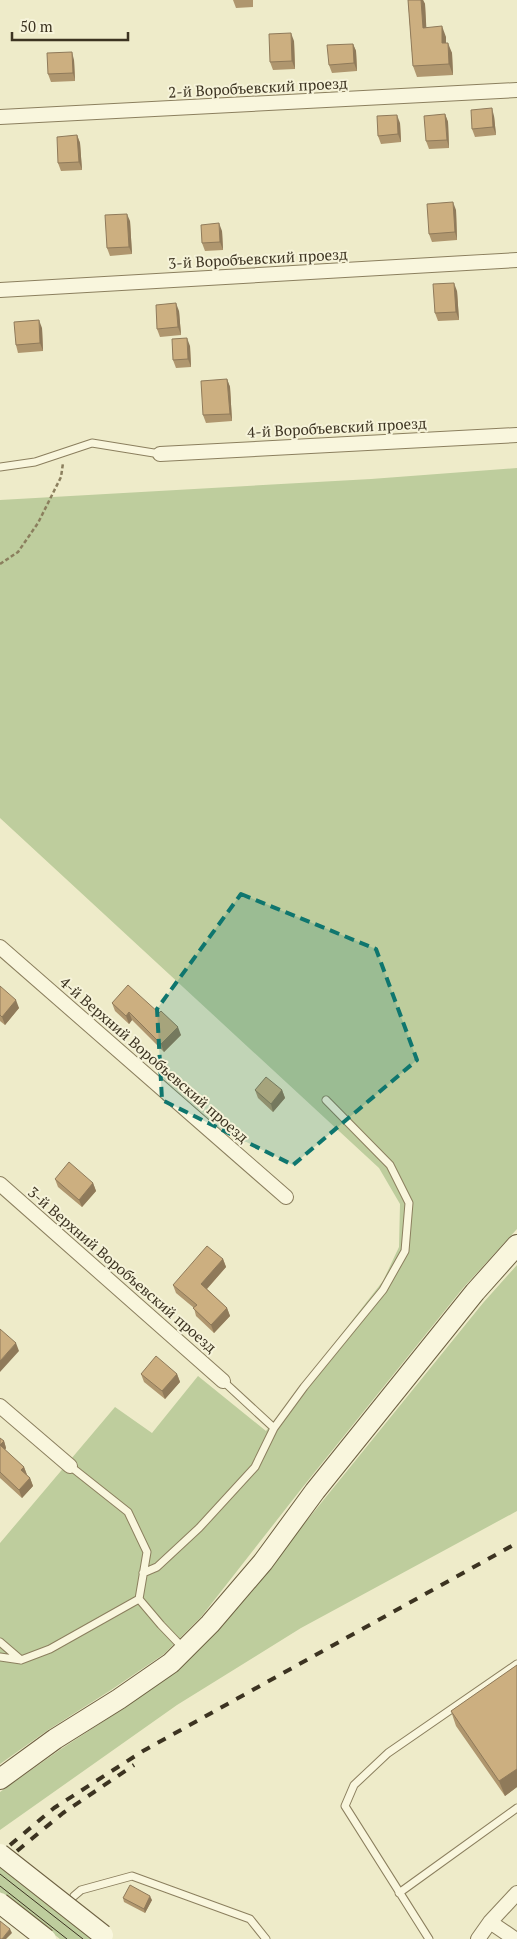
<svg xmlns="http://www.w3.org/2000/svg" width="517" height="1939" font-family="'PT Serif',serif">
	<rect width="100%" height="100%" fill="#eeebc9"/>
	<path fill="#becd9d" d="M517 468V1229L463 1288 302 1488 201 1617 164 1654 111 1690 48 1730 0 1764V1543L115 1407 152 1433 198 1376 266 1431 383 1281 399 1247 400 1204 379 1168 0 818V500L371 479Z
		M517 1265V1511L301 1628 177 1705 0 1830V1792L61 1749 124 1708 176 1669 215 1634 483 1303Z
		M0 1867 92 1939H60L0 1892Z"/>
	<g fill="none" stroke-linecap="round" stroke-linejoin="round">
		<g stroke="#8b7f5e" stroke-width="9">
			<path id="lane" d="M0 467 35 462 92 443 160 454
				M223 1381 274 1428 304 1387 383 1290 405 1251 409 1203 390 1165 326 1100
				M143 1573 157 1567 199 1528 255 1467 274 1428
				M139 1599 161 1625 184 1649
				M0 1642 21 1660
				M0 1657 21 1660 50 1649 139 1599 147 1552 128 1512 70 1466
				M399 1893 517 1808
				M74 1896 81 1890 132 1876 250 1919 266 1939
				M429 1939 345 1806 354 1785 388 1753 517 1664"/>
		</g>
		<g stroke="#8b7f5e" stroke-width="16">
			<path id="street" d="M0 117 517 90
				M0 290 517 260
				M160 454 517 435
				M0 947 286 1197
				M0 1184 223 1381
				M0 1406 70 1466
				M490 1922 515 1939
				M478 1939 490 1922 517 1893"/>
		</g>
		<g stroke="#6d6041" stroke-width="22">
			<path id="secondary" d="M0 1779 55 1739 119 1699 171 1663 210 1624 263 1562 315 1491 475 1292 517 1245"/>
		</g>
		<path stroke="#8b7f5e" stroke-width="2.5" stroke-dasharray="4 2.5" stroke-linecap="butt" d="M0 564 18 552 38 523 61 477 63 463"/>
		<use href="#lane" stroke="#f9f6dd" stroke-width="7"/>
		<use href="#street" stroke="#f9f6dd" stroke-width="14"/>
		<use href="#secondary" stroke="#f9f6dd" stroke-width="20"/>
		<path stroke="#3c3321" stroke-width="1" d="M0 1874 83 1939
			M0 1886 67 1939"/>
		<path stroke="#3c3321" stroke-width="4" stroke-dasharray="9 9" stroke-linecap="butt" d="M10 1845 54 1808 143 1751 517 1543
			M17 1851 63 1813 134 1765"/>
		<g stroke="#6d6041" stroke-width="22" stroke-linecap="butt">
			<path id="secondary-bridge" d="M0 1854 103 1935
				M0 1903 46 1939"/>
		</g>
		<use href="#secondary-bridge" stroke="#f9f6dd" stroke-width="20"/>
	</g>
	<path fill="#af966e" d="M233 0H253V7L236 8Z
		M408 0H423L425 4 426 27 446 37V43L452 53 453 75 417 77 413 66Z
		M294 41 295 69 273 70 270 62Z
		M353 44 356 51 357 71 332 73 329 65Z
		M74 60 75 81 51 82 48 74Z
		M445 114 448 122 449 148 429 149 426 141Z
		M494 116 496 135 475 137 472 129Z
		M400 123 401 142 381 144 378 136Z
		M77 135 80 143 82 170 61 171 58 163Z
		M456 210 457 240 432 242 429 234Z
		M130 221 132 254 110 256 107 248Z
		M222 231 223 250 205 251 202 243Z
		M457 291 459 320 438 321 435 313Z
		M179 311 181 335 160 337 157 329Z
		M42 328 43 351 18 353 16 345Z
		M190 346 191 367 176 368 173 360Z
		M227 379 230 387 232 421 206 423 203 415Z
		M0 986 19 1008 5 1025 0 1021Z
		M112 1003 159 1013 181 1035 164 1052 132 1020 129 1024 115 1011Z
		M255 1090H282L285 1098 273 1112 258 1098Z
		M55 1179 93 1183 96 1191 82 1207 58 1187Z
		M223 1259 226 1267 207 1289 227 1308 230 1316 214 1333 196 1316 194 1308 176 1293 173 1285Z
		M141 1374H177L180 1382 165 1399 144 1382Z
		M0 1438 4 1441 6 1448 5 1450 24 1467 27 1475 30 1478 33 1486 22 1498 0 1478Z
		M517 1665V1787L505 1796 456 1726 451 1711Z
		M123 1898 152 1900 145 1913 124 1902Z"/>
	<path fill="#8f7a5a" d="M421 0H423L425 4 427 39 423 28Z
		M442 26 446 37V54L442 43Z
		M291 33 294 41 295 69 292 61Z
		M448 43 452 53 453 75 449 64Z
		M353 44 356 51 357 71 354 63Z
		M72 52 74 60 75 81 73 73Z
		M492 108 494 116 496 135 493 127Z
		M445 114 448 122 449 148 447 140Z
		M397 115 400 123 401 142 398 134Z
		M77 135 80 143 82 170 79 162Z
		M453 202 456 210 457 240 455 232Z
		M127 214 130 221 132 254 129 247Z
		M219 223 222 231 223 250 220 242Z
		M454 283 457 291 459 320 456 312Z
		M176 303 179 311 181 335 178 327Z
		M39 320 42 328 43 351 40 343Z
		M187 338 190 346 191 367 188 359Z
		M227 379 230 387 232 421 230 414Z
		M16 1000 19 1008 5 1025 2 1017Z
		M129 1012 132 1020 129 1024 126 1016Z
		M178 1027 181 1035 164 1052 161 1044Z
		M282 1090 285 1098 273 1112 271 1104Z
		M93 1183 96 1191 82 1207 79 1200Z
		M223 1259 226 1267 204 1292 201 1284Z
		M227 1308 230 1316 214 1333 211 1325Z
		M16 1343 19 1351 0 1372V1361Z
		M177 1374 180 1382 165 1399 162 1391Z
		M4 1441 6 1448 3 1453 0 1445Z
		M24 1467 27 1475 21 1470Z
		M30 1478 33 1486 22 1498 19 1490Z
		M517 1769V1787L505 1796 499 1781Z
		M150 1896 152 1900 145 1913 144 1909Z
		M10 1929 12 1933 6 1939H2Z"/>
	<path fill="#ccaf80" stroke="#8f7a5a" d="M408 0H421L423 28 442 26V43H448L449 64 413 66Z
		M291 33 292 61 270 62 269 34Z
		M353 44 354 63 329 65 327 45Z
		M72 52 73 73 48 74 47 53Z
		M492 108 493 127 472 129 471 110Z
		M445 114 447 140 426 141 424 116Z
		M397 115 398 134 378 136 377 116Z
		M77 135 79 162 58 163 57 137Z
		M453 202 455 232 429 234 427 204Z
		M127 214 129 247 107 248 105 215Z
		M219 223 220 242 202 243 201 225Z
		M454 283 456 312 435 313 433 284Z
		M176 303 178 327 157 329 156 305Z
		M39 320 40 343 16 345 14 322Z
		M187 338 188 359 173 360 172 339Z
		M227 379 230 414 203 415 201 381Z
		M128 985 159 1013 161 1011 178 1027 161 1044 129 1012 126 1016 112 1003Z
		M0 986 16 1000 2 1017 0 1015Z
		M266 1077 282 1090 271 1104 255 1090Z
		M69 1162 93 1183 79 1200 55 1179Z
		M207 1246 223 1259 201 1284 227 1308 211 1325 193 1308 197 1305 173 1285Z
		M0 1329 16 1343 0 1361Z
		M156 1356 177 1374 162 1391 141 1374Z
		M0 1438 4 1441 0 1445Z
		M0 1445 24 1467 21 1470 30 1478 19 1490 0 1472Z
		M517 1665V1769L499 1781 451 1711Z
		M130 1885 150 1896 144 1909 123 1898Z
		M0 1921 10 1929 2 1939H0Z"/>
	<path fill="#0f766e" fill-opacity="0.2" stroke="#0f766e" stroke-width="4" stroke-dasharray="10 6" stroke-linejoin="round" d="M241 894 376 949 417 1060 293 1165 162 1100 157 1009Z"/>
	<g text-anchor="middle" stroke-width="4" stroke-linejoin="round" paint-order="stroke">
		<g font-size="15" fill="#3c3321" stroke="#f6f3d9">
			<text transform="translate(258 88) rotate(-3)" y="5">2-й Воробъевский проезд</text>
			<text transform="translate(258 259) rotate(-3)" y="5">3-й Воробъевский проезд</text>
			<text transform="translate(337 428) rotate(-3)" y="5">4-й Воробъевский проезд</text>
			<text transform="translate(154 1060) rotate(41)" y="5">4-й Верхний Воробъевский проезд</text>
			<text transform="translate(122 1270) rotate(41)" y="5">3-й Верхний Воробъевский проезд</text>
		</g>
	</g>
	<path d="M12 32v8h116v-8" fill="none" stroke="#3c3321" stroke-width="2.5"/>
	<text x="20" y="32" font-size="15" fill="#3c3321" stroke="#f6f3d9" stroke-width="4" paint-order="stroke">50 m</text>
</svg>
